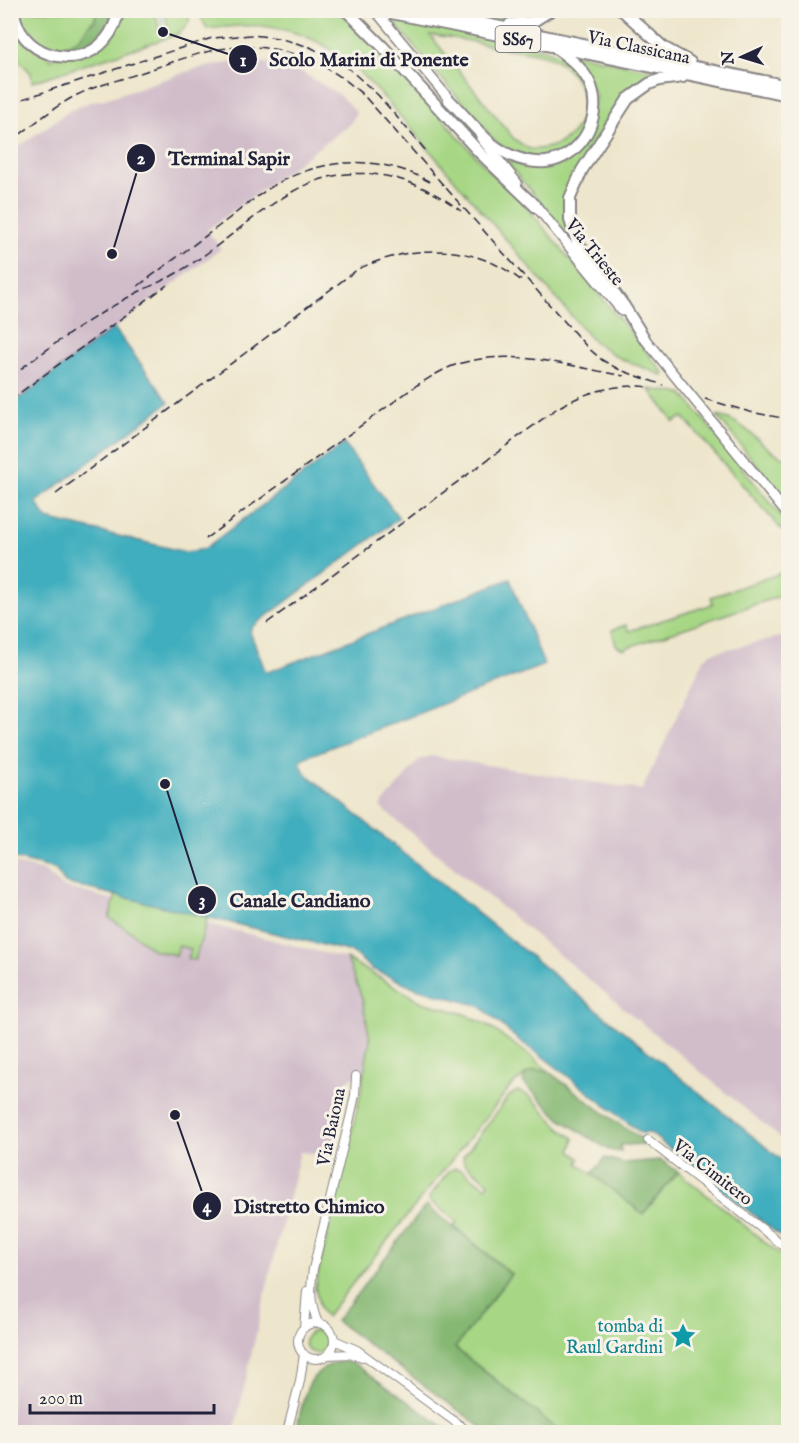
<svg xmlns="http://www.w3.org/2000/svg" width="799" height="1443" font-family="'IM FELL English',serif">
	<rect width="100%" height="100%" fill="#f7f3e8"/>
	<filter id="ink" filterUnits="userSpaceOnUse"><feTurbulence type="fractalNoise" baseFrequency=".0167" numOctaves="2"/><feDisplacementMap in="SourceGraphic" scale="12" xChannelSelector="R" yChannelSelector="G"/><feConvolveMatrix kernelMatrix="1 2 1 2 8 2 1 2 1" color-interpolation-filters="sRGB"/></filter>
	<filter id="wash" filterUnits="userSpaceOnUse"><feTurbulence type="fractalNoise" baseFrequency=".008" numOctaves="4" result="noise"/><feDisplacementMap in="SourceGraphic" scale="24" xChannelSelector="R" yChannelSelector="G"/><feGaussianBlur stdDeviation="1.35" result="paint"/><feColorMatrix in="noise" values="0 0 0 0 0 0 0 0 0 0 0 0 0 0 0 0 0 1.4 0 .05"/><feComposite in="paint" operator="in"/></filter>
	<g filter="url(#wash)">
		<rect width="100%" height="100%" fill="#eee6cc"/>
		<path fill="#d1bdca" d="M250 61 284 66 301 72 338 94 354 109 356 114 349 125 207 230 221 249 11 405V152L72 109 90 102 105 99 195 69 234 62H245V65L250 66Z
			M788 635V1144L380 807 419 760 431 756 642 790 704 659 711 653Z
			M11 863 44 871 63 887 347 959 362 998 370 1038 365 1073 347 1080 332 1155 300 1152 268 1281 234 1432H11Z"/>
		<path fill="#a7d785" stroke="#647c60" stroke-width="1.5" fill-rule="evenodd" d="M16 11H96L95 20C86 25 84 36 74 42 67 46 58 48 50 51 29 40 25 32 16 11Z
			M122 11H156L159 32 168 31 165 11H189C192 22 186 29 176 35L32 82 31 73 15 56 19 52 14 47 11 49 10 18 51 59Z
			M198 11H336L351 20 368 35 492 174 521 200 664 373V376L619 358 592 340 388 102C350 61 322 33 263 26 245 24 225 27 207 29Z
			M445 11H470L514 17 527 16 538 11H546L514 23Z
			M388 15 544 49C628 76 585 194 503 147 493 142 485 128 478 120 447 86 417 50 388 15ZM430 35C454 37 479 43 502 48 519 51 541 52 556 60 592 80 594 131 553 146 546 148 537 150 530 149 525 147 519 142 514 139Z
			M568 52 668 74C654 78 641 81 630 91 606 111 569 186 565 217 564 223 567 230 568 236L504 159C539 174 551 167 581 147L596 96Z
			M649 389 683 394 788 525V537L683 417 674 422Z
			M717 416C749 421 760 450 788 459V504Z
			M787 571C788 581 787 588 780 596L623 649 616 645 612 630 626 625 629 631 713 604 711 597Z
			M116 895 208 917 195 960 188 959 191 949 179 946 176 955 153 950 133 933 109 918Z
			M347 959 422 1002 462 1013 487 1025 536 1060 549 1072C530 1070 526 1074 511 1086L326 1317 320 1309 315 1287 360 1096 370 1039 362 998Z
			M517 1091C534 1094 546 1115 558 1126 563 1131 569 1134 574 1138L571 1151 580 1159 578 1163 643 1214 678 1172 788 1261V1432H561L455 1348 511 1274 454 1226 457 1222 430 1201 429 1198 449 1171 455 1168 462 1170 486 1187 489 1183 464 1163 463 1157 509 1096Z
			M305 1342a11 11 0 1 1 22 0a11 11 0 1 1-22 0Z"/>
		<path fill="#85b872" stroke="#546d56" stroke-width="1.5" d="M96 11H113C107 44 83 56 51 51 58 48 67 45 74 42 84 36 86 25 95 20Z
			M535 1070 549 1072 616 1122 649 1144 620 1145 621 1152 609 1150 560 1119 523 1082 525 1074Z
			M605 1158 623 1163 661 1160 678 1172 643 1214 592 1174Z
			M426 1205 511 1274 455 1348 561 1432H488L336 1321Z
			M343 1361 353 1363 451 1432H296C304 1400 304 1368 343 1361Z"/>
		<path fill="#41aebe" stroke="#32687c" stroke-width="1.5" d="M114 328 169 402 36 502 47 519 186 552 204 549 344 444 399 518 252 627 250 632 265 670 268 672 510 579 544 665 303 758 300 762 305 773 788 1165V1242L650 1133H641L546 1059 517 1039 480 1006 416 988 372 969 352 952 65 883 55 869 11 858V405Z"/>
		<g fill="none" stroke-linecap="round" stroke-linejoin="round">
			<path stroke="#41aebe" stroke-width="1.5" d="M161 10 163 32"/>
		</g>
	</g>
	<g filter="url(#ink)">
		<g fill="none" stroke-linecap="round" stroke-linejoin="round">
			<g stroke="#888484" stroke-width="10">
				<path id="minor" d="M648 1140 788 1249
					M318 1323C310 1304 310 1290 313 1269L350 1118 355 1095 356 1076
					M298 1341a18 18 0 1 1 36 0a18 18 0 1 1-36 0Z
					M304 1328 307 1291
					M334 1340 357 1350 469 1432
					M327 1355 351 1354 362 1357
					M287 1432 300 1381 304 1354"/>
			</g>
			<g stroke="#888484" stroke-width="12">
				<path id="major" d="M375 10 453 104
					M481 138 517 183
					M532 201 622 311
					M640 333 788 515"/>
			</g>
			<g stroke="#888484" stroke-width="14">
				<path id="highway" d="M14 10C17 55 77 73 105 40 113 31 116 21 119 10
					M346 10 383 47 480 153 536 207
					M377 10 788 95
					M418 10 788 86
					M622 10 663 47 690 62
					M510 24 532 22 551 10
					M449 100C468 118 485 144 510 155 521 160 534 163 546 162 581 158 603 118 591 86 584 69 571 59 557 49
					M644 338 624 306 577 242 570 220V198L582 170 628 99 649 84 659 80 683 77"/>
			</g>
			<use href="#minor" stroke="#fff" stroke-width="8"/>
			<use href="#major" stroke="#fff" stroke-width="9"/>
			<use href="#highway" stroke="#fff" stroke-width="10"/>
			<path stroke="#22223b" stroke-width="1.5" stroke-dasharray="9 4.5" stroke-linecap="butt" d="M10 103 212 38 251 35 278 38 310 47 347 67 378 95 427 152
				M10 142C32 126 53 107 77 95 99 84 124 79 146 71 173 62 201 51 229 48 280 42 330 62 366 98L587 347 602 360 620 370 663 385
				M138 286C165 266 192 246 219 226 238 212 257 195 278 183 326 157 382 155 430 182
				M10 377C48 348 86 321 127 298 144 288 163 282 180 271 219 248 252 215 292 192 349 159 411 173 461 211
				M705 399 750 412 788 419
				M10 400 167 285
				M56 494 358 269C413 244 474 242 523 282
				M205 539 417 385C428 379 438 372 450 367 506 345 567 366 624 376
				M267 623 556 409C584 392 617 383 650 387"/>
		</g>
	</g>
	<defs>
		<g id="sight-bare" transform="scale(2.07)"><path d="M0-6L1.8-2.2L6-1.7L2.9 1.2L3.7 5.4L0 3.3L-3.7 5.4L-2.9 1.2L-6-1.7L-1.8-2.2Z" fill="#0f9aa8" stroke="#f7f3e8" stroke-width="2.5" paint-order="stroke"/></g>
	</defs>
	<g fill-rule="evenodd">
		<use href="#sight-bare" x="683" y="1336"/>
	</g>
	<g text-anchor="middle" stroke-width="6" stroke-linejoin="round" paint-order="stroke">
		<rect fill="#f7f3e8" stroke="#62616f" stroke-width="1.5" x="495.5" y="26" width="45" height="26" rx="4.5"/>
		<g font-size="16" font-weight="bold" fill="#22223b">
			<text x="518" y="45">SS67</text>
		</g>
		<g font-size="18" fill="#22223b" stroke="#f7f3e8">
			<text transform="translate(639 47) rotate(12)" y="6">Via Classicana</text>
			<text transform="translate(595 252) rotate(51)" y="6">Via Trieste</text>
			<text transform="translate(331 1127) rotate(-78)" y="6">Via Baiona</text>
			<text transform="translate(713 1172) rotate(38)" y="6">Via Cimitero</text>
		</g>
		<g font-size="18" fill="#0d838f" stroke="#f7f3e8" text-anchor="end">
			<text x="663" y="1332">tomba di<tspan x="663" dy="21">Raul Gardini</tspan></text>
		</g>
	</g>
	<path fill="none" stroke="#22223b" stroke-width="2" d="M163 32L243 59M112 254L141 158M165 784L202 900M175 1115L207 1206"/>
	<g fill="#22223b" stroke="#f7f3e8" stroke-width="2">
		<circle cx="163" cy="32" r="6"/>
		<circle cx="112" cy="254" r="6"/>
		<circle cx="165" cy="784" r="6"/>
		<circle cx="175" cy="1115" r="6"/>
		<circle cx="243" cy="59" r="15"/>
		<circle cx="141" cy="158" r="15"/>
		<circle cx="202" cy="900" r="15"/>
		<circle cx="207" cy="1206" r="15"/>
	</g>
	<g font-size="18" text-anchor="middle" font-weight="bold" fill="#fff">
		<text x="243" y="66">1</text>
		<text x="141" y="164">2</text>
		<text x="202" y="906">3</text>
		<text x="207" y="1212">4</text>
	</g>
	<g font-size="20" text-anchor="middle" font-weight="bold" fill="#22223b" stroke="#f7f3e8" stroke-width="6" stroke-linejoin="round" paint-order="stroke">
		<text x="369" y="66">Scolo Marini di Ponente</text>
		<text x="229" y="165">Terminal Sapir</text>
		<text x="300" y="907">Canale Candiano</text>
		<text x="309" y="1213">Distretto Chimico</text>
	</g>
	<rect width="799" height="1443" fill="none" stroke="#f7f3e8" stroke-width="36"/>
	<g transform="translate(742 57) rotate(266)" stroke="#f7f3e8" stroke-width="4.5" paint-order="stroke">
	<path d="M0-4.5L10 22L0 15L-10 22Z" fill="#22223b"/>
	<text y="-9" font-size="16" font-weight="bold" text-anchor="middle" fill="#22223b">N</text>
	</g>
	<path d="M30 1404v9h184v-9" fill="none" stroke="#22223b" stroke-width="3"/>
	<text x="39" y="1404" font-size="18" fill="#22223b" stroke="#f7f3e8" stroke-width="4.5" paint-order="stroke">200 m</text>
</svg>
